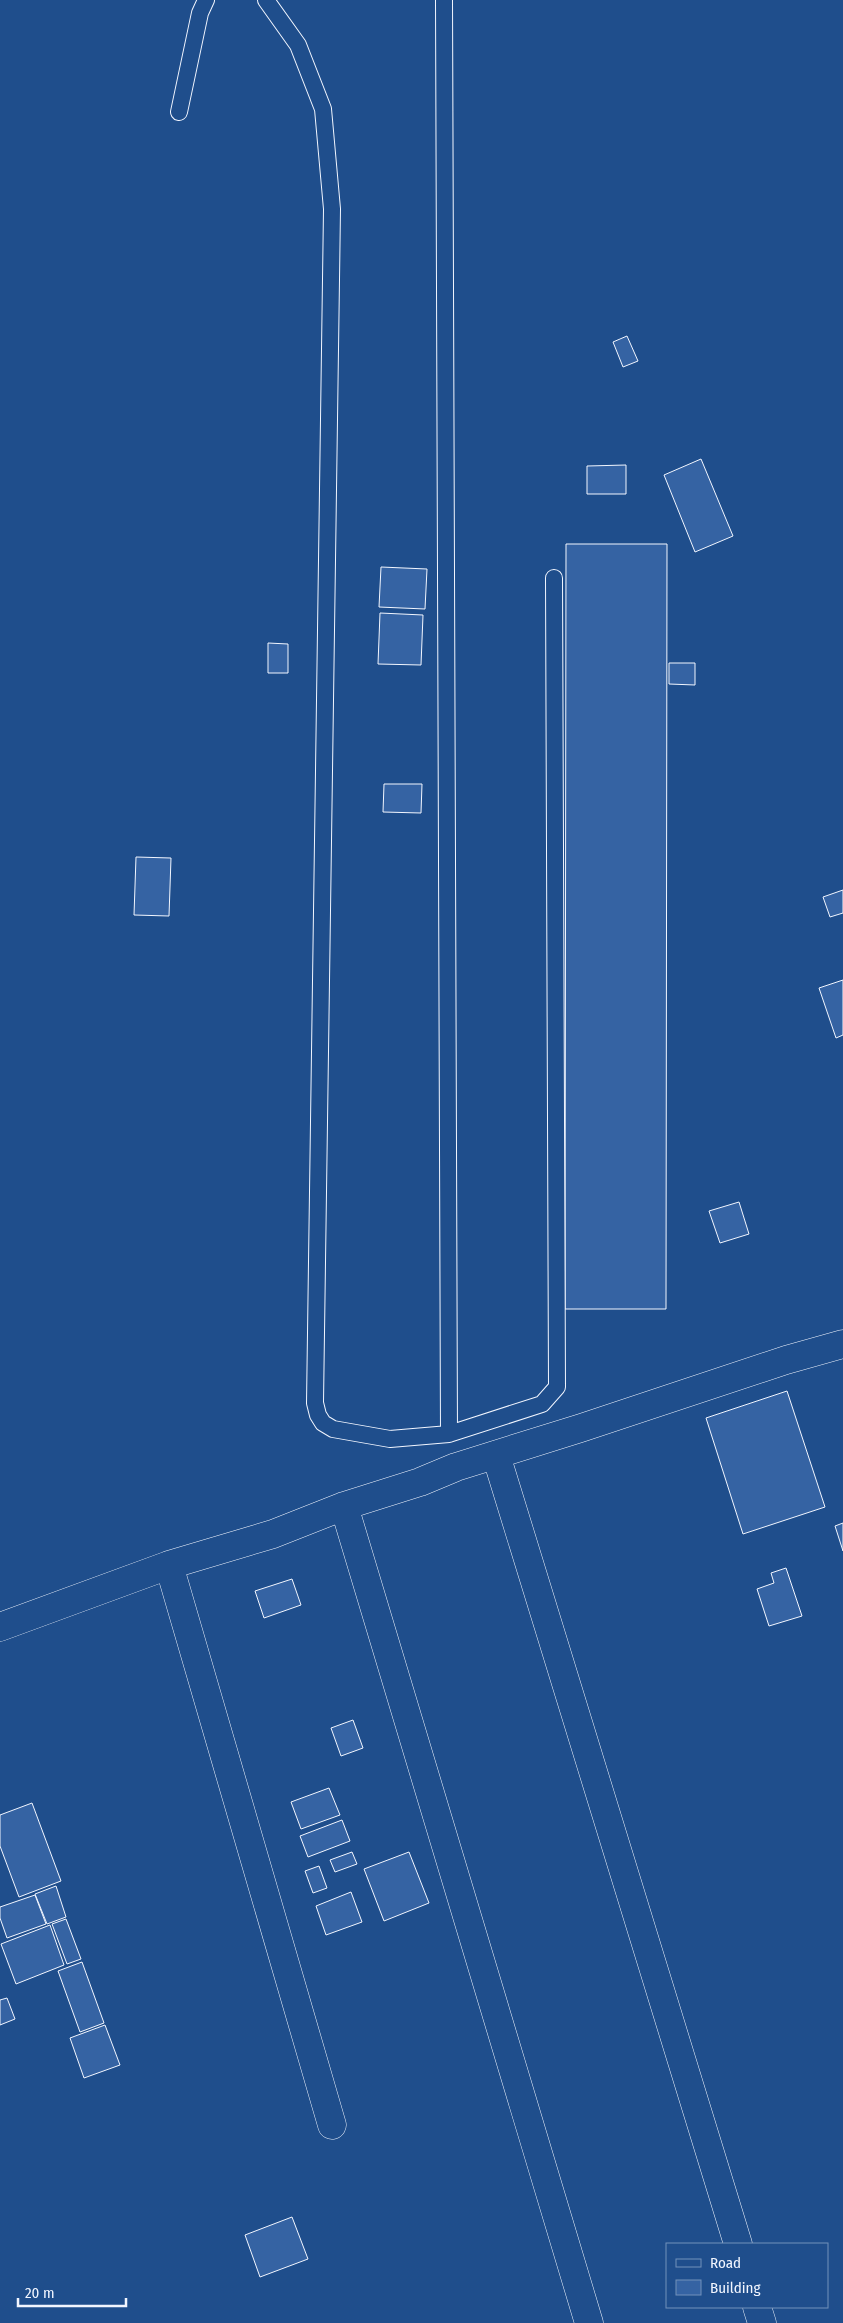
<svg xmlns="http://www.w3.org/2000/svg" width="843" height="2323" font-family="'Fira Sans Condensed',sans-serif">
	<rect width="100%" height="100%" fill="#1f4e8c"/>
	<path fill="#3563a3" stroke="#f2f6ff" d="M627 336 638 361 623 367 613 342Z
		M701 459 733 536 695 552 664 475Z
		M626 465V494H587V466Z
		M566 544H667L666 1309H565Z
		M381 567 427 569 425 609 379 607Z
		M380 613 423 615 421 665 378 664Z
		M268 643 288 644V673H268Z
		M669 663H695V685L669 684Z
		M384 784H422L421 813 383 812Z
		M136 857 171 858 169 916 134 915Z
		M843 890V913L830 917 823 897Z
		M843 980V1035L836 1038 819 988Z
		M739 1202 749 1234 720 1243 709 1211Z
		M787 1391 825 1507 743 1534 706 1418Z
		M843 1523V1551L835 1526Z
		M786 1568 802 1616 769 1626 757 1589 774 1583 771 1573Z
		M292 1579 301 1605 264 1618 255 1591Z
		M353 1720 363 1748 341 1756 331 1728Z
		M329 1788 340 1815 301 1829 291 1802Z
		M32 1803 61 1881 19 1897 0 1846V1815Z
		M342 1820 350 1841 308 1857 300 1836Z
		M352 1852 357 1864 335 1872 330 1860Z
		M409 1852 429 1903 384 1921 364 1869Z
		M319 1866 327 1888 313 1893 305 1871Z
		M56 1886 66 1917 47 1924 35 1894Z
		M351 1892 362 1922 326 1935 316 1906Z
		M35 1895 46 1924 7 1938 0 1918V1907Z
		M66 1919 81 1959 67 1964 52 1924Z
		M50 1925 64 1965 16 1984 1 1944Z
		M82 1962 104 2023 80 2032 58 1971Z
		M7 1998 15 2019 0 2025V2000Z
		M105 2025 120 2065 84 2078 70 2038Z
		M292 2217 308 2259 260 2277 245 2235Z"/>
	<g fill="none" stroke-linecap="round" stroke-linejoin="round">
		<g stroke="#f2f6ff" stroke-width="18">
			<path id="lane" d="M266 0 298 45 323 109 332 209 315 1403 318 1415 323 1423 333 1429 390 1439 449 1434 542 1404 557 1387 554 578
				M444 0 449 1434
				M179 112 200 13 206 0"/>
		</g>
		<g stroke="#f2f6ff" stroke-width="29">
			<path id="street" d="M496 1455 738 2244
				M344 1506 589 2323
				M169 1565 332 2125
				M0 1627 169 1565 273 1534 344 1506 420 1482 456 1467 581 1428 786 1360 843 1344
				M757 2307 762 2323"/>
		</g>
		<use href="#lane" stroke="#1f4e8c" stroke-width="16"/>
		<use href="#street" stroke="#1f4e8c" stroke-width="28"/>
	</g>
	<rect x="666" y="2243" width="162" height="65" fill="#1f4e8c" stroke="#7391ba"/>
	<rect x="676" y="2259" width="25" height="8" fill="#1f4e8c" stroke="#7391ba"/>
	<text x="710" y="2268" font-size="15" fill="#f2f6ff">Road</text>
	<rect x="676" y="2280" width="25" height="15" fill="#3563a3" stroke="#7391ba"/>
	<text x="710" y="2293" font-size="15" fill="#f2f6ff">Building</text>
	<path d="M18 2298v8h108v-8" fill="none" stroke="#f2f6ff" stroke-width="2.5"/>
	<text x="25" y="2298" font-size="15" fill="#f2f6ff" stroke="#1f4e8c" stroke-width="4" paint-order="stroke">20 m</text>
</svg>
